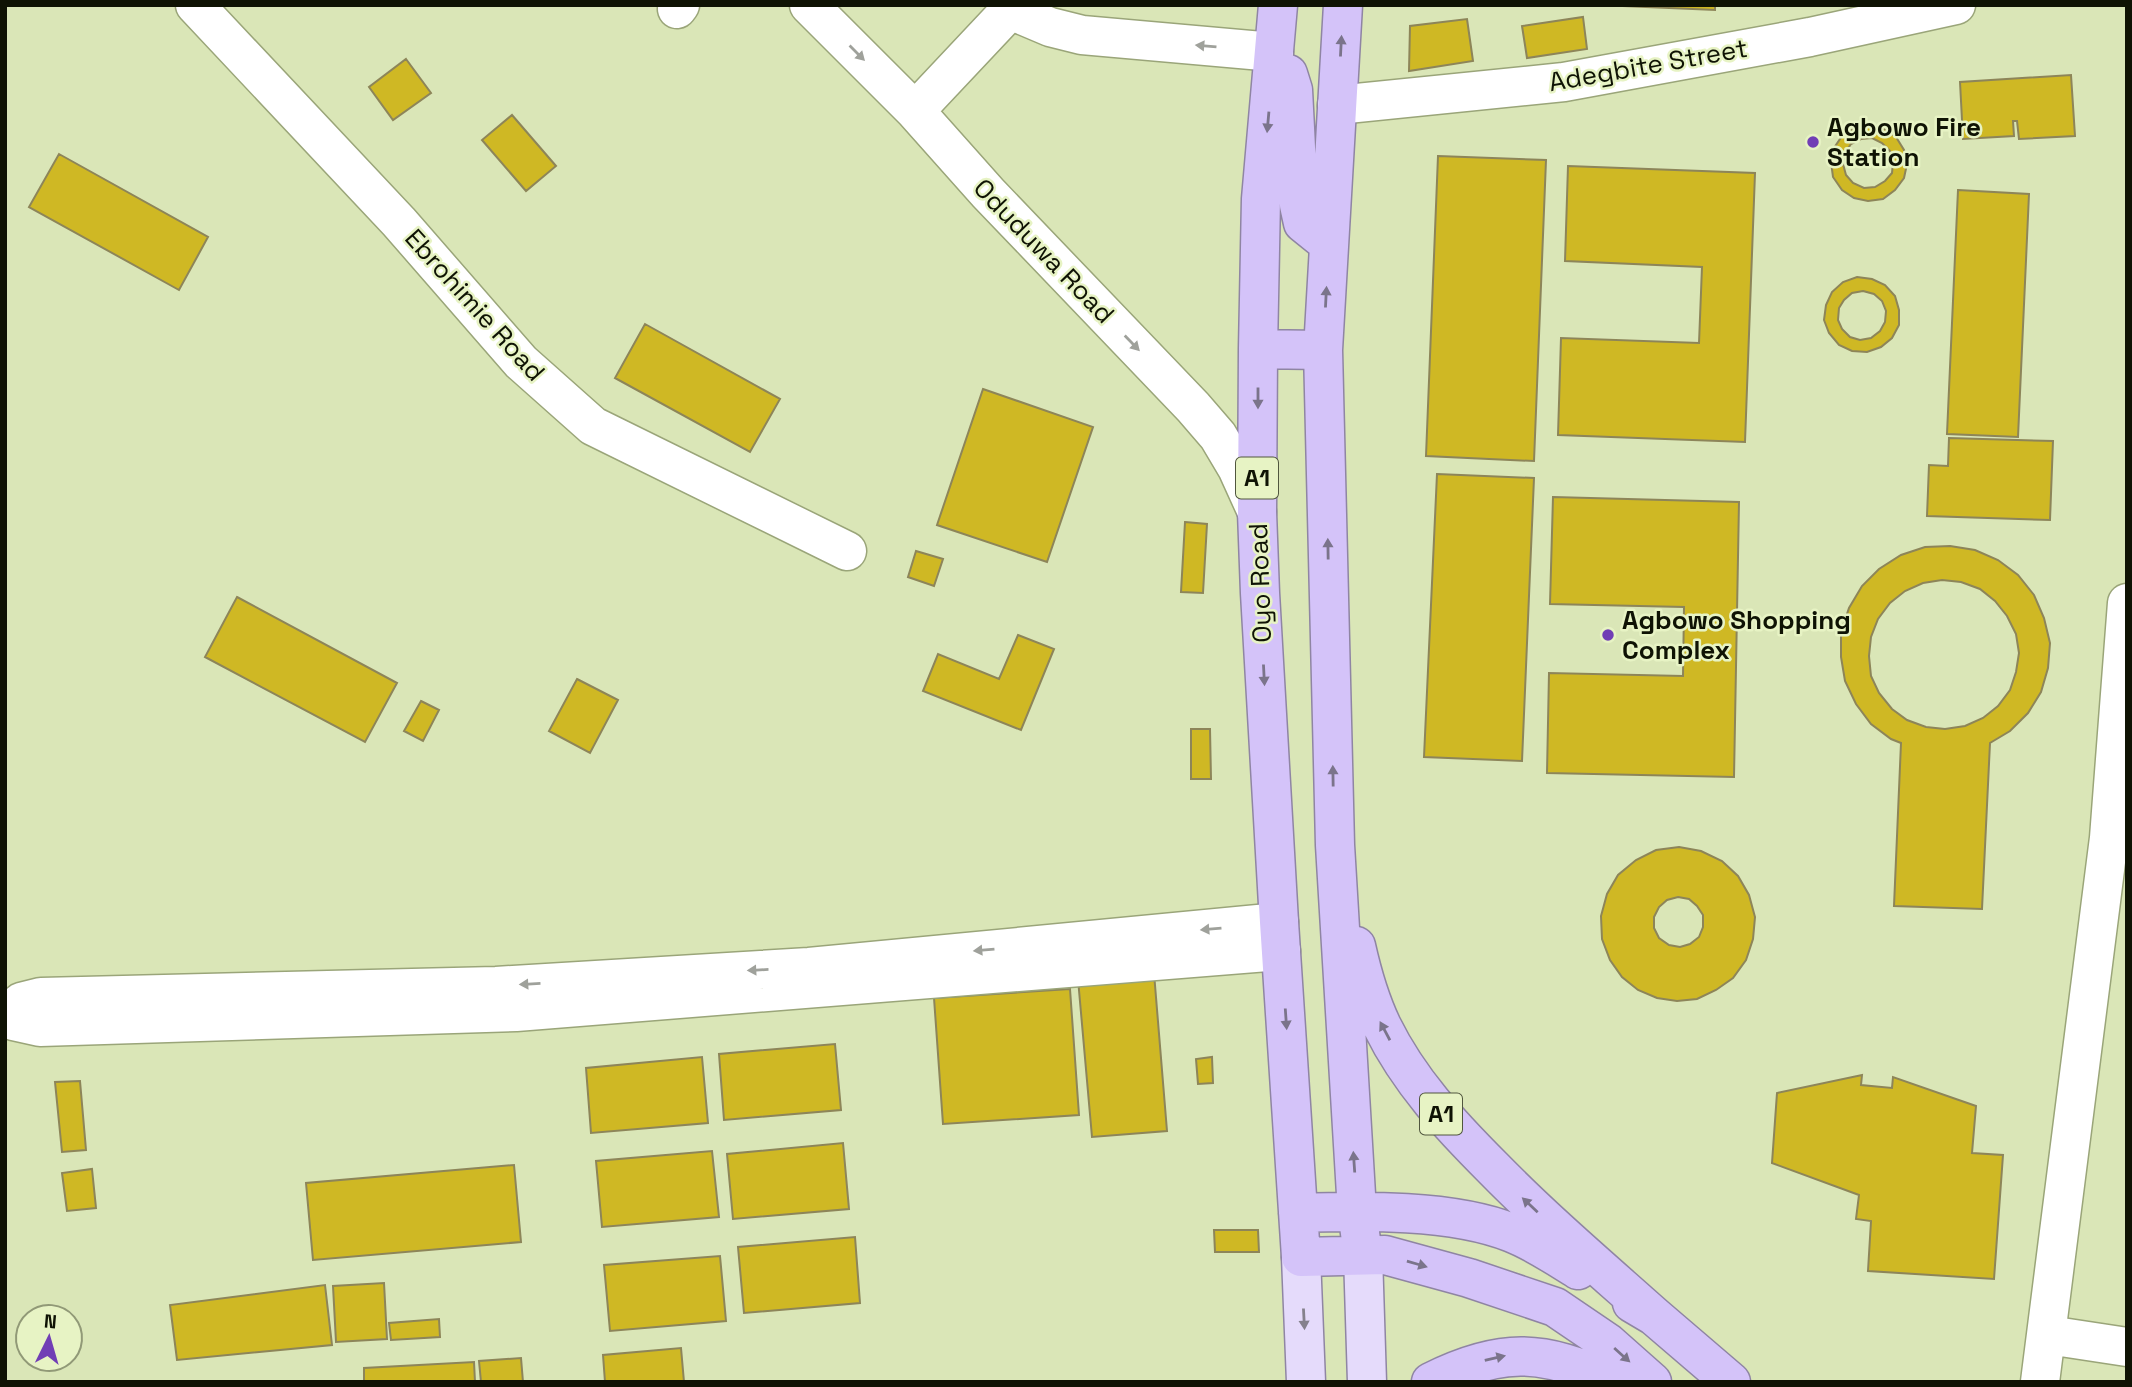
<svg xmlns="http://www.w3.org/2000/svg" width="2132" height="1387" font-family="'Space Grotesk',sans-serif">
	<rect width="100%" height="100%" fill="#dae6b7"/>
	<path fill="#cfb824" stroke="#8d8559" stroke-width="2" fill-rule="evenodd" d="M1599 5H1715V10Z
		M1583 17 1587 49 1527 58 1522 26Z
		M1467 19 1473 61 1409 71 1410 26Z
		M406 59 431 93 393 120 369 87Z
		M2071 75 2075 136 2019 139 2017 121H2013L2014 136 1963 139 1960 82Z
		M512 115 556 166 526 191 482 140Z
		M1870 126 1884 129 1896 137 1904 150 1907 164 1904 178 1895 190 1883 199 1868 201 1854 198 1842 190 1833 177 1831 162 1834 148 1842 136 1855 128ZM1872 138 1882 143 1890 151 1893 162 1892 173 1885 181 1875 187 1864 188 1853 183 1846 175 1843 164 1845 153 1851 144 1861 139Z
		M59 154 208 237 179 290 29 207Z
		M1438 156 1546 160 1534 461 1426 456Z
		M1568 166 1755 173 1745 442 1558 435 1561 338 1699 343 1702 267 1565 261Z
		M1958 190 2029 194 2018 437 1947 434Z
		M1857 277 1872 279 1885 285 1895 296 1899 310V325L1892 338 1881 347 1867 352 1852 351 1839 345 1829 333 1824 320 1826 305 1832 292 1843 282ZM1863 291 1874 294 1882 301 1886 311 1885 322 1880 331 1871 338 1860 340 1850 337 1842 329 1838 320 1839 308 1844 300 1852 293Z
		M645 324 780 399 750 452 615 378Z
		M983 389 1093 427 1047 562 937 525Z
		M1949 438 2053 441 2050 520 1927 516 1929 465 1948 466Z
		M1437 474 1534 478 1522 761 1424 757Z
		M1553 497 1739 502 1734 777 1547 773 1549 673 1683 676 1684 607 1550 604Z
		M1185 522 1207 524 1203 593 1181 592Z
		M1950 546 1975 550 1998 560 2018 575 2034 595 2044 618 2050 643 2048 668 2041 692 2028 713 2010 731 1990 743 1982 909 1894 906 1901 743 1891 739 1871 724 1856 704 1845 681 1841 657V632L1849 608 1862 586 1879 569 1901 555 1925 547ZM1942 580 1961 582 1980 589 1995 601 2007 616 2016 634 2019 653 2016 672 2010 690 1998 706 1983 718 1965 726 1945 729 1926 727 1907 720 1892 709 1879 693 1871 676 1869 656 1871 637 1878 619 1890 603 1905 591 1923 583Z
		M916 551 943 559 934 586 908 577Z
		M237 597 397 683 365 742 205 657Z
		M1018 635 1054 649 1021 730 923 691 938 654 999 679Z
		M577 679 618 700 590 753 549 731Z
		M421 701 439 710 423 741 404 731Z
		M1191 729H1210L1211 779H1191Z
		M1679 847 1701 851 1722 861 1738 876 1749 895 1755 917 1753 939 1746 960 1733 978 1716 990 1697 999 1677 1001 1657 998 1638 990 1622 977 1610 960 1602 939 1601 916 1607 894 1618 875 1636 860 1656 850ZM1678 897 1689 899 1697 906 1703 915V927L1699 937 1690 944 1680 947 1669 945 1659 938 1654 928V917L1659 907 1667 900Z
		M1154 973 1167 1131 1092 1137 1078 979Z
		M1070 989 1079 1115 943 1124 934 998Z
		M835 1044 841 1110 724 1120 719 1054Z
		M702 1057 708 1123 591 1133 586 1068Z
		M1212 1057 1213 1083 1198 1084 1196 1059Z
		M1862 1075 1861 1085 1892 1088 1893 1077 1976 1106 1972 1153 2003 1155 1994 1279 1868 1271 1871 1221 1856 1219 1859 1195 1772 1163 1777 1093Z
		M80 1081 86 1150 62 1152 55 1082Z
		M843 1143 849 1209 733 1219 727 1154Z
		M712 1151 719 1217 602 1227 596 1161Z
		M514 1165 521 1242 313 1260 306 1183Z
		M92 1169 96 1208 67 1211 62 1173Z
		M1214 1230H1258L1259 1252H1215Z
		M855 1237 860 1303 744 1313 738 1247Z
		M720 1256 726 1321 610 1331 604 1265Z
		M384 1283 387 1339 336 1342 333 1286Z
		M325 1285 332 1345 177 1360 170 1305Z
		M439 1319 440 1337 391 1340 389 1323Z
		M681 1348 684 1382H605L603 1355Z
		M521 1358 523 1382H481L479 1361Z
		M474 1362 475 1382H364V1368Z"/>
	<g fill="none" stroke-linecap="round" stroke-linejoin="round">
		<g stroke="#9aa579" stroke-width="41">
			<path id="minor" d="M195 5 399 222 521 362 593 426 847 551
				M809 5 915 111 988 193 1193 407 1218 436 1237 468 1257 512
				M1006 5 1010 10 1050 27 1082 35 1274 52
				M677 9 680 5
				M1337 105 1564 82 1810 37 1956 5
				M915 111 1010 10
				M1279 922 809 967 496 986 41 997 21 1002 11 1012 13 1021 40 1027 516 1012 1281 951
				M2048 1335 2127 1347
				M2040 1382 2109 838 2127 603"/>
		</g>
		<g stroke="#8f85a3" stroke-width="41">
			<path id="major" d="M1363 1255 1367 1382
				M1301 1257 1306 1382"/>
		</g>
		<g stroke="#8f85a3" stroke-width="41">
			<path id="highway" d="M1278 5 1261 199 1258 349 1257 512 1260 593 1279 922 1301 1257 1385 1255 1469 1278 1555 1307 1608 1343 1652 1382
				M1343 5 1323 350 1335 845 1357 1211 1363 1255
				M1288 74 1293 90 1299 205 1303 223 1329 244
				M1258 349 1323 350
				M1356 946C1362 973 1370 1001 1382 1026 1409 1081 1450 1125 1493 1168 1544 1220 1599 1267 1654 1316
				M1298 1213C1362 1211 1453 1209 1512 1233 1535 1242 1557 1257 1578 1270
				M1632 1303 1654 1316 1731 1382
				M1431 1382C1501 1347 1543 1349 1613 1382"/>
		</g>
		<use href="#minor" stroke="#fff" stroke-width="38"/>
		<use href="#major" stroke="#e5dbfb" stroke-width="38"/>
		<use href="#highway" stroke="#d4c3f9" stroke-width="38"/>
	</g>
	<defs><path id="oneway-solid" d="M-6-.8H1V-3.2L6.5 0L1 3.2V.8H-6Z" transform="scale(1.75)"/></defs>
	<g fill="#9fa19b">
		<use href="#oneway-solid" transform="translate(1206 46) rotate(-175)"/>
		<use href="#oneway-solid" transform="translate(857 53) rotate(45)"/>
		<use href="#oneway-solid" transform="translate(1132 343) rotate(46)"/>
		<use href="#oneway-solid" transform="translate(1211 929) rotate(175)"/>
		<use href="#oneway-solid" transform="translate(984 950) rotate(175)"/>
		<use href="#oneway-solid" transform="translate(758 970) rotate(177)"/>
		<use href="#oneway-solid" transform="translate(530 984) rotate(177)"/>
	</g>
	<g fill="#7b748b">
		<use href="#oneway-solid" transform="translate(1341 46) rotate(-87)"/>
		<use href="#oneway-solid" transform="translate(1268 122) rotate(95)"/>
		<use href="#oneway-solid" transform="translate(1326 297) rotate(-87)"/>
		<use href="#oneway-solid" transform="translate(1258 398) rotate(90)"/>
		<use href="#oneway-solid" transform="translate(1328 549) rotate(-91)"/>
		<use href="#oneway-solid" transform="translate(1264 675) rotate(87)"/>
		<use href="#oneway-solid" transform="translate(1333 776) rotate(-91)"/>
		<use href="#oneway-solid" transform="translate(1286 1019) rotate(86)"/>
		<use href="#oneway-solid" transform="translate(1385 1031) rotate(-118)"/>
		<use href="#oneway-solid" transform="translate(1354 1162) rotate(-94)"/>
		<use href="#oneway-solid" transform="translate(1530 1205) rotate(-137)"/>
		<use href="#oneway-solid" transform="translate(1417 1264) rotate(16)"/>
		<use href="#oneway-solid" transform="translate(1622 1355) rotate(42)"/>
		<use href="#oneway-solid" transform="translate(1495 1358) rotate(-13)"/>
	</g>
	<use fill="#85818c" href="#oneway-solid" transform="translate(1304 1319) rotate(87)"/>
	<g fill="#713eb5" stroke="#e7f3c4" stroke-width="2.5">
		<circle cx="1813" cy="142" r="7"/>
		<circle cx="1608" cy="635" r="7"/>
	</g>
	<g text-anchor="middle" stroke-width="5" stroke-linejoin="round" paint-order="stroke">
		<g fill="#e7f3c4" stroke="#50563e" stroke-width="2">
			<rect x="1236" y="457.5" width="42" height="41" rx="5"/>
			<rect x="1420" y="1093.5" width="42" height="41" rx="5"/>
		</g>
		<g font-size="24" font-weight="bold" fill="#0f1304">
			<text x="1257" y="486">A1</text>
			<text x="1441" y="1122">A1</text>
		</g>
		<g font-size="26" fill="#0f1304" stroke="#e7f3c4">
			<text transform="translate(1648 65) rotate(-10)" y="9">Adegbite Street</text>
			<text transform="translate(1044 251) rotate(46)" y="9">Oduduwa Road</text>
			<text transform="translate(475 305) rotate(48)" y="9">Ebrohimie Road</text>
			<text transform="translate(1260 583) rotate(-92)" y="9">Oyo Road</text>
		</g>
		<g font-size="26" font-weight="bold" fill="#0f1304" stroke="#e7f3c4" text-anchor="start">
			<text x="1827" y="136">Agbowo Fire<tspan x="1827" dy="30">Station</tspan></text>
			<text x="1622" y="629">Agbowo Shopping<tspan x="1622" dy="30">Complex</tspan></text>
		</g>
	</g>
	<rect width="2132" height="1387" fill="none" stroke="#0f1304" stroke-width="14"/>
	<g transform="translate(49 1338) rotate(5)"><circle r="33" fill="#e7f3c4" stroke="#919977" stroke-width="2"/>
	<path d="M0-5L12 26L0 18L-12 26Z" fill="#713eb5"/>
	<text y="-10" font-size="19" font-weight="bold" text-anchor="middle" fill="#0f1304">N</text>
	</g>
</svg>
